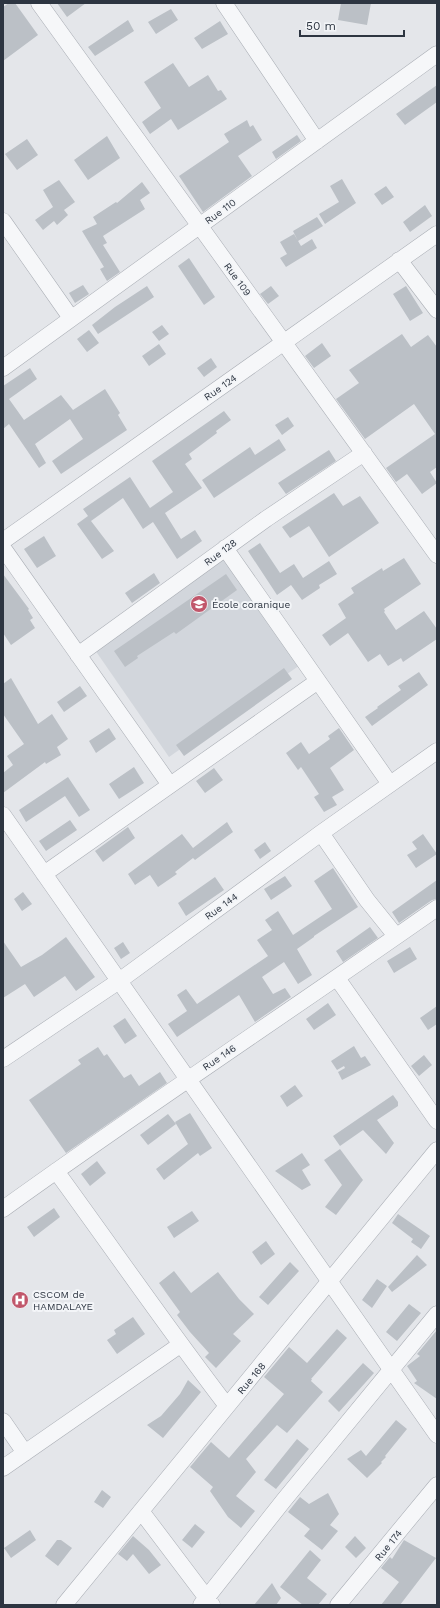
<svg xmlns="http://www.w3.org/2000/svg" width="440" height="1608" font-family="'Work Sans',sans-serif">
	<rect width="100%" height="100%" fill="#e4e6ea"/>
	<path fill="#d2d6dc" d="M226 558 300 665 169 757 95 650Z"/>
	<path fill="#bbc0c6" d="M9 3H15L38 35 3 61V7Z
		M57 3H86L67 17Z
		M341 3H371L367 25 338 20Z
		M171 9 178 20 156 34 148 22Z
		M128 20 134 31 95 56 88 47Z
		M220 21 228 34 202 49 194 38Z
		M173 63 189 87 208 75 218 91 221 90 227 99 178 130 171 119 150 134 142 122 161 108 144 82Z
		M437 85V102L405 125 396 114Z
		M247 120 250 127 253 125 262 140 238 156 252 176 203 212 179 176 229 142 224 134Z
		M297 135 301 141 276 159 272 152Z
		M107 136 120 158 88 180 74 160Z
		M27 139 38 155 17 170 5 154Z
		M342 179 356 203 325 224 319 214 339 202 330 186Z
		M59 180 75 202 64 210 68 215 57 225 54 221 43 230 35 220 53 207 43 190Z
		M142 182 150 193 140 200 145 209 103 236 107 243 103 245 120 272 107 281 100 269 104 267 82 231 97 224 93 217 116 202 117 203Z
		M386 186 394 197 382 205 374 194Z
		M425 205 432 216 410 232 403 222Z
		M317 217 323 226 298 241 293 231Z
		M294 234 301 246 312 239 317 248 286 267 280 258 287 254 280 242Z
		M189 258 215 297 204 305 178 266Z
		M83 285 89 294 75 303 69 293Z
		M147 286 154 297 98 334 92 325 115 307Z
		M271 286 279 296 268 304 260 294Z
		M406 286 423 313 410 321 393 294Z
		M162 325 169 334 159 341 152 332Z
		M89 330 99 343 87 352 77 339Z
		M402 334 411 347 428 335 437 347V467L430 472 437 483 422 494 407 474 396 482 386 468 435 434 414 404 365 439 336 399 359 383 349 370Z
		M322 343 331 356 314 368 305 356Z
		M159 344 166 354 149 366 142 356Z
		M211 358 217 367 204 377 197 368Z
		M30 368 37 379 9 399 24 420 61 395 73 410 105 389 120 413 118 415 127 430 61 474 52 461 83 439 70 419 35 444 46 463 39 468 9 424 3 429V386Z
		M224 411 231 420 216 431 217 433 189 454 192 459 185 464 202 488 165 513 181 539 195 530 202 541 177 559 153 522 143 529 123 498 91 521 114 551 102 559 77 524 88 516 83 509 130 477 150 508 173 492 152 461Z
		M288 417 294 426 282 435 275 425Z
		M279 439 286 450 214 498 202 480 250 447 255 455Z
		M329 450 336 461 286 494 278 483Z
		M334 493 343 506 360 496 379 523 329 557 309 526 290 538 282 527Z
		M44 536 56 556 37 568 24 549Z
		M260 543 280 573 294 564 303 578 329 561 337 574 319 585 320 588 302 600 291 585 277 595 248 551Z
		M404 558 421 584 384 609 385 611 384 612 396 630 424 611 437 629V639L403 662 401 658 388 666 380 654 368 662 348 633 330 646 322 635 346 618 338 604 354 593 351 588 382 568 383 571Z
		M154 573 160 583 132 603 125 593Z
		M3 574 29 609 28 610 33 618 30 620 35 628 11 645 3 633Z
		M226 574 237 590 176 634 174 632 137 656 138 658 125 667 114 651Z
		M284 668 292 679 184 756 176 745Z
		M419 672 428 685 372 726 365 717 378 708 377 707 401 690 398 686Z
		M11 678 38 724 52 714 68 739 57 747 61 755 46 764 45 762 3 793V773L13 765 7 756 24 744 3 714V684Z
		M80 686 87 696 64 712 57 702Z
		M109 728 116 739 96 753 89 741Z
		M339 728 354 750 330 768 344 790 332 797 337 805 324 812 314 797 319 794 301 767 298 770 286 753 301 742 309 754 330 739 328 736Z
		M134 767 144 783 119 799 109 784Z
		M214 768 223 780 205 793 196 781Z
		M68 777 90 810 79 817 65 796 26 822 19 810Z
		M70 820 77 830 46 851 39 841Z
		M227 822 233 832 195 860 193 858 175 872 177 874 158 887 150 875 135 885 128 874 182 834 193 848Z
		M128 827 135 838 103 862 95 851Z
		M423 834 437 854 416 868 407 855 417 849 412 842Z
		M265 842 271 851 260 859 254 850Z
		M333 868 358 907 314 936V937L297 949 312 975 298 984 284 962 262 977 273 994 285 988 291 997 255 1022 239 995 177 1037 168 1024 187 1011 177 995 186 989 197 1004 268 956 257 940 272 930 265 920 278 911 293 935 332 909 314 881Z
		M285 876 292 886 271 900 264 889Z
		M215 877 224 890 186 916 178 903Z
		M437 880V899L432 900 399 923 392 912Z
		M23 892 32 904 22 911 14 899Z
		M370 927 378 938 343 962 336 951Z
		M66 937 95 977 76 991 65 976 34 997 25 984 3 998V941L21 967 42 955Z
		M123 942 130 953 121 959 114 948Z
		M410 947 417 959 394 973 387 961Z
		M328 1003 336 1015 314 1030 306 1019Z
		M437 1006V1024L428 1030 420 1018Z
		M125 1018 137 1036 125 1044 113 1026Z
		M354 1046 361 1058 365 1056 371 1065 342 1080 338 1072 345 1068 344 1066 337 1070 331 1061Z
		M98 1047 104 1056 107 1054 124 1078 131 1074 139 1086 160 1072 167 1083 66 1153 29 1100 81 1064 78 1060Z
		M424 1055 432 1065 419 1076 411 1066Z
		M295 1085 303 1096 287 1107 280 1096Z
		M393 1095 398 1102V1106L377 1120 394 1143 386 1154 363 1130 340 1146 333 1136Z
		M190 1113 212 1148 200 1156 198 1153 164 1180 156 1169 188 1144 175 1122Z
		M168 1114 176 1124 148 1145 140 1135Z
		M340 1149 363 1180 336 1215 325 1207 342 1185 324 1160Z
		M302 1153 310 1165 302 1170 311 1185 302 1190 275 1171Z
		M97 1161 106 1173 90 1186 81 1174Z
		M54 1208 60 1217 34 1237 27 1227Z
		M192 1211 199 1221 174 1238 167 1227Z
		M398 1214 430 1236 421 1249 411 1242 413 1239 392 1223Z
		M266 1241 275 1254 261 1265 252 1252Z
		M417 1255 427 1265 392 1292 388 1287Z
		M290 1262 299 1271 268 1305 259 1297Z
		M174 1271 191 1293 218 1272 239 1299 254 1314 233 1334 241 1341 216 1368 205 1357 209 1353 190 1332 177 1315 180 1312 159 1283Z
		M377 1279 387 1286 372 1308 362 1300Z
		M409 1304 421 1313 397 1341 386 1332Z
		M133 1317 145 1334 117 1354 107 1340 116 1334 114 1330Z
		M337 1329 347 1338 311 1379H312L311 1381 323 1392 287 1433 277 1425 246 1459 256 1472 236 1496 255 1511 241 1528 228 1517 210 1491 213 1487 190 1467 211 1442 229 1458 284 1394 264 1377 289 1347 307 1363Z
		M437 1330V1399L414 1383 417 1381 407 1366 420 1356 417 1354Z
		M363 1363 374 1373 339 1412 328 1401Z
		M188 1380 201 1392 163 1438 147 1425 161 1416 180 1394Z
		M396 1420 407 1429 385 1456 386 1457 381 1462 382 1463 367 1478 347 1459 361 1450 366 1456Z
		M297 1439 309 1449 276 1489 264 1480Z
		M102 1490 111 1497 103 1508 94 1502Z
		M328 1493 339 1514 330 1525 338 1531 322 1550 304 1536 310 1529 288 1512 300 1497 309 1504Z
		M195 1524 205 1532 192 1548 182 1540Z
		M30 1530 36 1540 11 1558 4 1548Z
		M133 1536 149 1550 161 1565 149 1574 133 1554 127 1561 118 1554Z
		M355 1536 366 1548 356 1558 345 1547Z
		M57 1540H61L72 1548 58 1566 45 1556Z
		M404 1540 436 1558 400 1605H381L399 1582 381 1568 390 1557 392 1559Z
		M310 1550 321 1560 307 1578 327 1594 318 1605H303L280 1587Z
		M272 1583 281 1598 276 1605H254Z"/>
	<g fill="none" stroke-linecap="round" stroke-linejoin="round">
		<g stroke="#a9adb4" stroke-width="17">
			<path id="street" d="M39 3 437 555
				M224 3 317 141
				M3 221 71 318
				M399 260 437 310
				M3 368 437 54
				M3 541 437 234
				M3 548 170 785
				M225 548 390 784
				M78 655 266 519 364 453
				M3 815 437 1435
				M321 833 367 900 396 936
				M44 874 318 681
				M337 978 437 1121
				M3 1059 119 981 321 833 437 751
				M56 1171C113 1249 168 1329 227 1406
				M3 1209C146 1106 293 1009 437 908
				M3 1421 25 1453
				M3 1468 180 1345
				M141 1511 212 1605
				M64 1605 437 1150
				M201 1605 284 1500 437 1314
				M338 1605 437 1485"/>
		</g>
		<use href="#street" stroke="#f6f7f9" stroke-width="16"/>
	</g>
	<defs>
		<g id="school-disc" transform="scale(0.9)"><circle r="9.5" fill="#c1576b" stroke="#f3f5f8"/><path d="M0-5L7-2L0 1L-7-2ZM-4 1L0 2.5L4 1V4Q0 6-4 4Z" fill="#fff"/></g>
		<g id="hospital-disc" transform="scale(0.9)"><circle r="9.5" fill="#c1576b" stroke="#f3f5f8"/><path d="M-5-5h3v3.5h4V-5h3V5h-3V1.5h-4V5h-3Z" fill="#fff"/></g>
	</defs>
	<g fill-rule="evenodd">
		<use href="#school-disc" x="199" y="604"/>
		<use href="#hospital-disc" x="20" y="1300"/>
	</g>
	<g text-anchor="middle" stroke-width="4" stroke-linejoin="round" paint-order="stroke">
		<g font-size="10" fill="#2d3541" stroke="#f3f5f8">
			<text transform="translate(220 211) rotate(-36)" y="4">Rue 110</text>
			<text transform="translate(238 279) rotate(54)" y="4">Rue 109</text>
			<text transform="translate(220 387) rotate(-35)" y="4">Rue 124</text>
			<text transform="translate(220 552) rotate(-36)" y="4">Rue 128</text>
			<text transform="translate(221 906) rotate(-36)" y="4">Rue 144</text>
			<text transform="translate(219 1057) rotate(-34)" y="4">Rue 146</text>
			<text transform="translate(251 1378) rotate(-50)" y="4">Rue 168</text>
			<text transform="translate(388 1545) rotate(-51)" y="4">Rue 174</text>
		</g>
		<g font-size="10" fill="#2d3541" stroke="#f3f5f8" text-anchor="start">
			<text x="212" y="608">École coranique</text>
			<text x="33" y="1298">CSCOM de<tspan x="33" dy="12">HAMDALAYE</tspan></text>
		</g>
	</g>
	<rect width="440" height="1608" fill="none" stroke="#2d3541" stroke-width="8"/>
	<path d="M300 30v6h104v-6" fill="none" stroke="#2d3541" stroke-width="2"/>
	<text x="306" y="30" font-size="12" fill="#2d3541" stroke="#f3f5f8" stroke-width="3" paint-order="stroke">50 m</text>
</svg>
